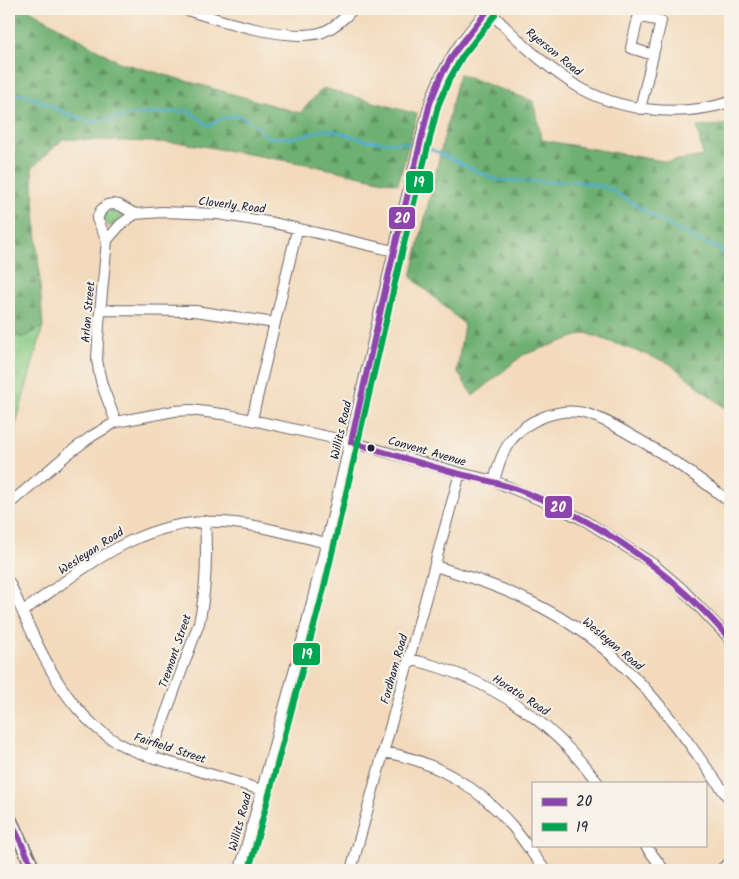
<svg xmlns="http://www.w3.org/2000/svg" width="739" height="879" font-family="Kalam,sans-serif">
	<defs>
		<pattern id="grass-dots" width="8" height="8" patternUnits="userSpaceOnUse" patternTransform="scale(1.25)"><rect width="8" height="8" fill="#89cc85"/><path d="M2 2h.1M6 6h.1" fill="none" stroke="#76af74" stroke-width="1.8" stroke-linecap="round"/></pattern>
		<pattern id="forest-firs" width="22" height="20" patternUnits="userSpaceOnUse" patternTransform="scale(1.25)"><rect width="22" height="20" fill="#6eb072"/><path d="M5 1l3.5 6h-7zM16 11l3.5 6h-7z" fill="#5a8f5f"/></pattern>
		<pattern id="park-crowns" width="20" height="18" patternUnits="userSpaceOnUse" patternTransform="scale(1.25)"><rect width="20" height="18" fill="#89cc85"/><path d="M2 6a3 3 0 1 1 6 0M12 15a3 3 0 1 1 6 0" fill="none" stroke="#76af74"/></pattern>
	</defs>
	<rect width="100%" height="100%" fill="#f7f3e8"/>
	<filter id="ink" filterUnits="userSpaceOnUse"><feTurbulence type="fractalNoise" baseFrequency=".02" numOctaves="2"/><feDisplacementMap in="SourceGraphic" scale="10" xChannelSelector="R" yChannelSelector="G"/><feConvolveMatrix kernelMatrix="1 2 1 2 8 2 1 2 1" color-interpolation-filters="sRGB"/></filter>
	<filter id="wash" filterUnits="userSpaceOnUse"><feTurbulence type="fractalNoise" baseFrequency=".0096" numOctaves="4" result="noise"/><feDisplacementMap in="SourceGraphic" scale="20" xChannelSelector="R" yChannelSelector="G"/><feGaussianBlur stdDeviation="1.12" result="paint"/><feColorMatrix in="noise" values="0 0 0 0 0 0 0 0 0 0 0 0 0 0 0 0 0 1.4 0 .05"/><feComposite in="paint" operator="in"/></filter>
	<g filter="url(#wash)">
		<rect width="100%" height="100%" fill="#f3dabc"/>
		<path fill="url(#grass-dots)" stroke="#567760" d="M115 207 123 212V215L113 225 109 226C103 223 103 216 107 211Z"/>
		<path fill="url(#forest-firs)" stroke="#486956" d="M9 9H28L119 62 300 113 323 88 417 114 398 184 306 164 184 143 63 139 32 168 43 327 23 338 9 333Z
			M459 74 533 101 542 140 668 162 703 156 697 127 730 124V412L669 363 586 333 523 355 473 396 457 371 464 324 411 277Z"/>
		<path fill="url(#park-crowns)" stroke="#567760" d="M43 327 9 449V333L23 338Z"/>
		<g fill="none" stroke-linecap="round" stroke-linejoin="round">
			<path stroke="#50afcf" stroke-width="2.5" d="M9 95 12 96 24 94 63 112 91 122 133 115 189 111 209 126C239 109 244 113 267 137L293 138 327 129 368 141 417 144
				M422 145 496 180 555 182 571 180 608 188 670 226 699 241 720 249 730 263"/>
		</g>
	</g>
	<g filter="url(#ink)">
		<g fill="none" stroke-linecap="round" stroke-linejoin="round">
			<g stroke="#6b6268" stroke-width="12">
				<path id="minor" d="M184 9C218 20 290 43 323 32 335 27 345 18 353 9
					M488 10C514 36 541 63 572 83 617 112 679 118 730 102
					M641 17 661 21 653 55 631 48 638 18Z
					M640 109 653 55
					M107 240 97 219 101 210 107 205 113 204 119 205 135 214 162 212 218 214 274 223 394 251
					M101 310 195 311 275 323
					M252 419 297 230
					M116 422 102 385 99 372 97 359 99 324 107 240 121 224 135 214
					M494 481C498 467 502 451 512 439 527 420 559 407 584 413 600 417 615 426 629 434 665 454 698 477 730 502
					M9 504 69 453 92 436 116 422 174 411 191 410 229 415 351 442 460 473 494 481 553 505 586 521 653 564 681 588 730 639
					M435 566C466 576 498 586 527 600 570 620 611 651 643 686 675 721 702 762 730 800
					M9 582C37 642 63 718 128 748 147 757 168 762 189 768 213 775 237 782 261 790
					M23 611C86 568 141 517 223 522 257 524 293 535 327 543
					M409 659C488 677 550 719 598 783
					M383 752C434 760 480 788 513 827 524 841 534 856 545 870
					M150 757 199 623C207 589 207 555 205 521
					M645 845 664 870
					M240 870C265 777 292 684 315 590 355 428 388 265 430 103 443 65 462 38 489 9
					M351 870 460 473
					M720 870 730 863"/>
			</g>
			<g stroke="#6b6268" stroke-width="15">
				<path id="major" d="M9 817 34 870"/>
			</g>
			<use href="#minor" stroke="#fff" stroke-width="10"/>
			<use href="#major" stroke="#fff" stroke-width="12"/>
			<g stroke="#f7f3e8" stroke-width="10">
				<path id="bus-1" d="M351 442 394 251 430 103 441 76 454 53 489 9
					M351 442C387 453 423 464 460 474 480 479 500 483 519 490 601 521 672 573 730 639
					M9 817 34 870"/>
			</g>
			<g stroke="#f7f3e8" stroke-width="10">
				<path id="bus-2" d="M249 870 323 592 408 227 438 106 449 80 462 57 495 15"/>
			</g>
			<use href="#bus-1" stroke="#8e44ad" stroke-width="6"/>
			<use href="#bus-2" stroke="#00a651" stroke-width="6"/>
		</g>
	</g>
	<circle fill="#22223b" stroke="#f7f3e8" stroke-width="2" cx="371" cy="448" r="4.5"/>
	<g text-anchor="middle" stroke-width="4" stroke-linejoin="round" paint-order="stroke">
		<g font-size="12" fill="#22223b" stroke="#f7f3e8">
			<text transform="translate(554 52) rotate(39)" y="4">Ryerson Road</text>
			<text transform="translate(232 205) rotate(7)" y="4">Cloverly Road</text>
			<text transform="translate(88 312) rotate(-85)" y="4">Arlan Street</text>
			<text transform="translate(341 430) rotate(-77)" y="4">Willits Road</text>
			<text transform="translate(427 451) rotate(16)" y="4">Convent Avenue</text>
			<text transform="translate(91 551) rotate(-33)" y="4">Wesleyan Road</text>
			<text transform="translate(613 644) rotate(40)" y="4">Wesleyan Road</text>
			<text transform="translate(175 651) rotate(-71)" y="4">Tremont Street</text>
			<text transform="translate(394 669) rotate(-74)" y="4">Fordham Road</text>
			<text transform="translate(521 695) rotate(33)" y="4">Horatio Road</text>
			<text transform="translate(170 748) rotate(18)" y="4">Fairfield Street</text>
			<text transform="translate(240 822) rotate(-75)" y="4">Willits Road</text>
		</g>
	</g>
	<g stroke="#f7f3e8" stroke-width="2">
		<rect x="405" y="170" width="29" height="24" rx="5" fill="#00a651"/>
		<rect x="388" y="206" width="28" height="24" rx="5" fill="#8e44ad"/>
		<rect x="544" y="495" width="29" height="24" rx="5" fill="#8e44ad"/>
		<rect x="292" y="642" width="29" height="24" rx="5" fill="#00a651"/>
	</g>
	<g font-size="14" text-anchor="middle" font-weight="bold" fill="#fff">
		<text x="419" y="187">19</text>
		<text x="402" y="223">20</text>
		<text x="558" y="512">20</text>
		<text x="307" y="659">19</text>
	</g>
	<rect width="739" height="879" fill="none" stroke="#f7f3e8" stroke-width="30"/>
	<rect x="532" y="782" width="175" height="65" fill="#f7f3e8" stroke="#a29fa3"/>
	<rect x="542" y="798" width="25" height="8" fill="#8e44ad" stroke="#a29fa3"/>
	<text x="576" y="806" font-size="15" fill="#22223b">20</text>
	<rect x="542" y="823" width="25" height="8" fill="#00a651" stroke="#a29fa3"/>
	<text x="576" y="832" font-size="15" fill="#22223b">19</text>
</svg>
